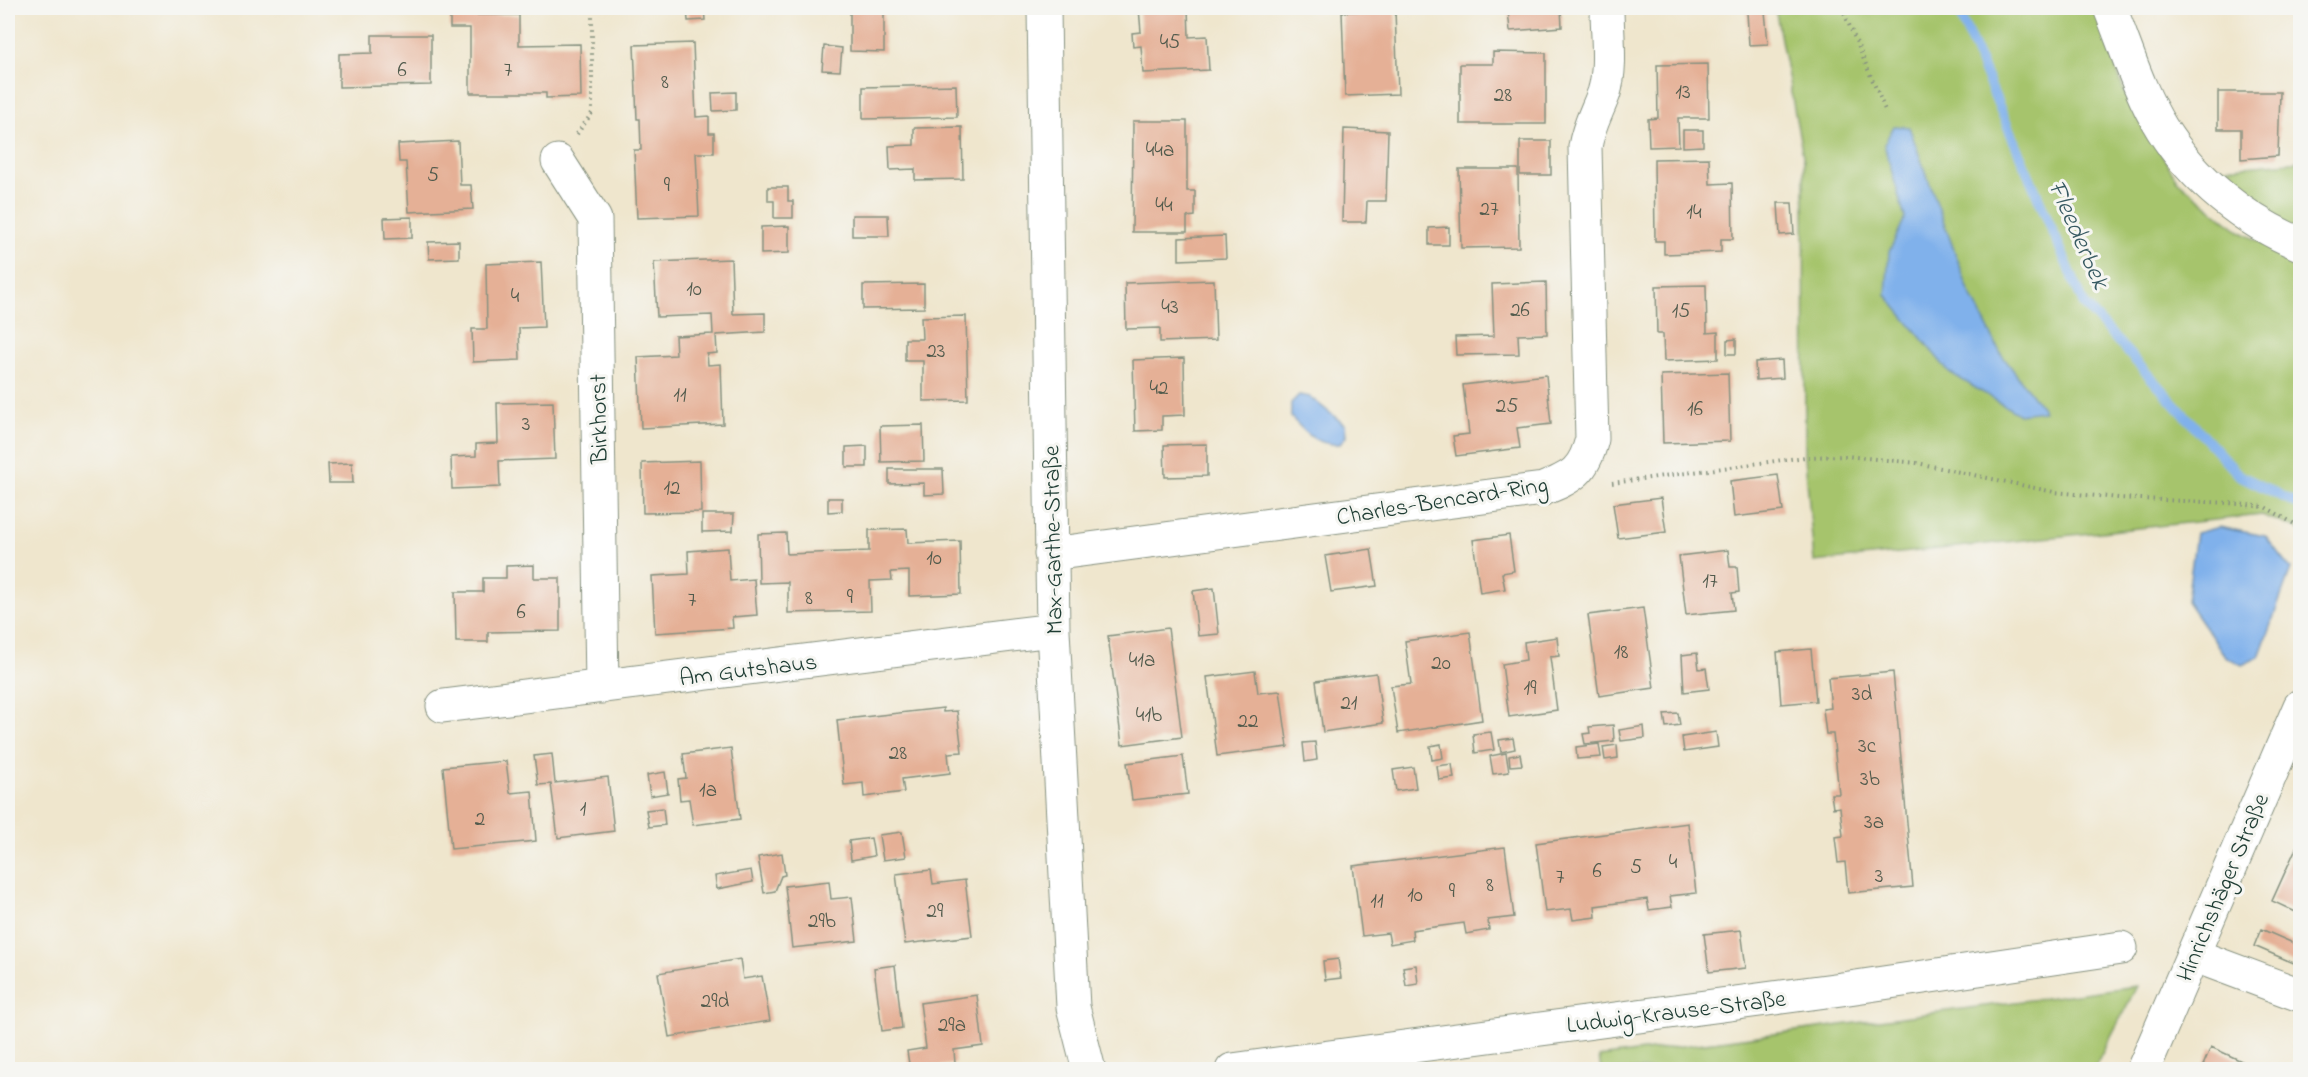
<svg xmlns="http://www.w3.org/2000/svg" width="2308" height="1077" font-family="'Indie Flower',sans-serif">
	<rect width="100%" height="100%" fill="#f6f6f2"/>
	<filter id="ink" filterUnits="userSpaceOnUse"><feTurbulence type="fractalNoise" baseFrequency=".0167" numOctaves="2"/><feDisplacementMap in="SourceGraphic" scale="12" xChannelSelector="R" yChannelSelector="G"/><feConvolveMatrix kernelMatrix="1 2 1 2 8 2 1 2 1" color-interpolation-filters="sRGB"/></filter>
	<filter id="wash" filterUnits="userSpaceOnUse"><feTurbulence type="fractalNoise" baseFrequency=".008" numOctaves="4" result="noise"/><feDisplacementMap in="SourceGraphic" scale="24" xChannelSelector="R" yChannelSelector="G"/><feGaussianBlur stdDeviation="1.35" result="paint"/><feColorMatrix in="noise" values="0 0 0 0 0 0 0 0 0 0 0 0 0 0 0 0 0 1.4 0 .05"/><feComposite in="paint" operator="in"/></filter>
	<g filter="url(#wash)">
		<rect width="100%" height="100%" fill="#efe6cd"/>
		<path fill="#a6c46c" stroke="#628050" stroke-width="1.5" d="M1775 8H2095L2124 91 2177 180 2239 231 2300 262V530L2262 515 1814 562 1805 457 1804 161Z
			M2300 161V234L2277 221 2211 169Z
			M2137 986 2094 1069 1601 1070 1599 1057Z"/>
		<path fill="#80b1eb" stroke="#507790" stroke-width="1.5" d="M1894 126 1909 127 1969 291 2001 354 2044 411 2018 414 1949 372 1886 295 1889 252 1905 218 1884 144Z
			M1299 395 1310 397 1345 425 1346 436 1340 444C1315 445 1307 434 1291 417V403Z
			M2219 527 2265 536 2291 569 2259 657 2242 665 2225 656 2187 601 2196 533Z"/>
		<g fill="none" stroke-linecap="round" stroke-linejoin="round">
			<path stroke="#80b1eb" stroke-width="10" d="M1957 8 2084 304 2239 475 2300 505"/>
		</g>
		<g id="blocks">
			<path fill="#e5b096" d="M450 8H474V15H519V45L580 44 581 97 546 98V93H470V28H450Z
				M687 8H704L705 20 688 21Z
				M850 8H884V52L850 51Z
				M1139 8H1188L1189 37 1207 36 1209 70 1143 73 1141 46 1133 47 1132 33 1141 32Z
				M1431 8H1481V10H1431Z
				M1530 8V11L1561 8 1562 27 1510 31 1508 10Z
				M1395 10 1398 94 1345 96 1342 12Z
				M1765 11 1768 44 1749 45 1747 12Z
				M372 35H431V85L339 87V54L372 53Z
				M693 43 696 117 709 116V133H714V153H696L699 216 637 218 634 150H641L640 119H637L634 45Z
				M824 46 842 48 840 71 822 70Z
				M1493 52 1546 53V124H1460V64H1493Z
				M1708 64 1709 118H1678L1679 146 1649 147 1648 119 1658 118 1657 65Z
				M956 85 957 117 863 119V87Z
				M736 92V110L713 111 712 93Z
				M2218 92H2280L2278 156 2241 159V129H2218Z
				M1133 121H1187V191H1195V216L1187 217V232H1132Z
				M962 127 963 179 915 180V169L890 170 889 146 914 145V128Z
				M1344 129 1388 131 1386 201H1367L1366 222H1342Z
				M1683 130H1703V146L1683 147Z
				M458 141 460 185H471L473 209 409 212 406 162H399L398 144Z
				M1520 141H1551V175H1520Z
				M1709 158 1710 184 1732 183 1733 239H1721V252L1664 254V241H1655L1654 159Z
				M1459 169H1518L1519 247 1461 248Z
				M768 187H788V201H793V218H774V201H768Z
				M1778 203H1792L1794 234 1780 235Z
				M852 215H888L889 236H852Z
				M412 217V238L385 239 384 218Z
				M789 226V253L761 254V227Z
				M1449 227V245H1429V228Z
				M1225 236 1226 258 1179 260V238Z
				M459 241V258L429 259 428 242Z
				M731 259 733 314 765 313V332L716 335 717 353 707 354 708 365 721 364 723 424 641 428 638 357 676 355 675 336 713 334 712 315 657 317 654 262Z
				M541 262 544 327 519 328 520 360 473 362 472 329H487L486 264Z
				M1214 280 1216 340 1160 342V328L1126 329 1125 283Z
				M1546 282 1547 334 1518 335 1519 354 1456 355 1455 337 1494 336 1492 284Z
				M924 284V308L863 309V285Z
				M1706 285 1707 333 1718 332V359L1664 361 1663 334H1657L1656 286Z
				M966 316 968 400 923 401V361H905V339H922L921 317Z
				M1736 339V354H1727V340Z
				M1184 358 1185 415 1162 416V430L1135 431 1133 360Z
				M1782 360 1783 378 1756 380 1755 362Z
				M1728 373 1730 441 1663 443 1661 375Z
				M1546 375 1551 424 1517 428 1520 448 1456 456 1453 436 1469 434 1463 385Z
				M553 402 555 459 499 461 500 487 452 489 451 457 476 456V444L498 443 497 403Z
				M923 425 924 461 881 462 880 426Z
				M1207 444V476L1165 477 1164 445Z
				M867 446V467H846V447Z
				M700 461 701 512 643 513 642 463Z
				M352 463 353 483H329L328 464Z
				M889 469H943L944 494 924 495V483L889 484Z
				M1778 475 1783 511 1734 517 1730 481Z
				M828 498H842V511L828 512Z
				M1661 498 1666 532 1618 538 1613 504Z
				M702 514H734L733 531 702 532Z
				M907 529 908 543 960 541 961 594 909 596V571L891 572 892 580 870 581 871 611 788 613V582L759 583 758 534 786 533 787 554 869 551V530Z
				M1509 535 1514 571 1502 573 1505 589 1480 593 1473 540Z
				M728 548 730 581 754 579 757 615 732 617 733 628 655 633 652 576 689 574 688 551Z
				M1371 549 1377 586 1331 592 1325 556Z
				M1728 550 1730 567H1737L1739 592 1732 593 1734 610 1686 615 1679 556Z
				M534 565V578H560V631L488 632V642H456L455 592H483V578H506V566Z
				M1214 588 1219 634 1198 636 1193 591Z
				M1643 608 1654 688 1599 696 1588 615Z
				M1168 628 1182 737 1122 745 1108 636Z
				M1470 632 1482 720 1398 733 1391 686 1411 684 1405 641Z
				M1557 637 1559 656 1550 657 1557 710 1509 717 1502 664 1526 660 1524 642Z
				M1811 649 1816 701 1781 704 1777 652Z
				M1697 653 1699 669 1706 668 1709 689 1684 692 1682 655Z
				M1255 671 1258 693 1280 691 1288 747 1217 756 1207 677Z
				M1893 672 1913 887 1848 893 1845 862 1838 863 1835 837 1843 836 1840 807 1833 808 1831 794H1839L1833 734H1826L1823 709 1831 708 1828 678Z
				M1376 673 1383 723 1323 732 1316 681Z
				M943 708V712L957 711 962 752 948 753 950 773 902 779 904 792 864 797 863 783 844 785 837 720Z
				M1678 713 1680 725 1666 727 1664 714Z
				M1613 725 1614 741 1585 744 1583 734 1590 733 1589 727Z
				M1644 726 1645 738 1621 741 1619 730Z
				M1491 732 1494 750 1475 753 1473 734Z
				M1716 732 1718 747 1684 752 1682 737Z
				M1513 738 1515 749 1501 752 1499 740Z
				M1315 742 1317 760 1305 762 1303 743Z
				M1441 744 1443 758 1432 760 1430 746Z
				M1599 744 1601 757 1577 759 1576 747Z
				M1617 745 1618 758 1605 760 1603 747Z
				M731 748 740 819 693 825 689 799 680 800 678 779 686 778 683 754Z
				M1506 753 1509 772 1493 774 1490 756Z
				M552 754 555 783 608 777 614 831 558 838 551 784 538 785 534 756Z
				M1520 754 1522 765 1510 766 1509 756Z
				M1183 756 1188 794 1132 800 1127 763Z
				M506 761 510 793 532 791 536 841 451 849 443 767Z
				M1452 764 1454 778 1439 780 1437 766Z
				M1413 767 1416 788 1396 791 1393 770Z
				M665 772 668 793 650 796 647 775Z
				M663 808 665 825 649 827 646 810Z
				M1688 823 1696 893 1670 896 1672 907 1649 910 1647 899 1595 906 1596 917 1573 920 1571 909 1545 912 1536 843Z
				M902 832 906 857 883 860 879 835Z
				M871 838 874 856 851 860 849 841Z
				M2300 839V914L2272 901Z
				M1505 847 1514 917 1488 920 1489 930 1466 934 1464 923 1412 930 1413 940 1390 944 1388 933 1362 936 1353 866Z
				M782 853 785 875 781 876 775 891 764 893 758 857Z
				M751 870 753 882 717 889 715 876Z
				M931 870 933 884 965 880 972 936 905 944 896 874Z
				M829 881 831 899 852 897 857 941 792 948 785 886Z
				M2261 929 2300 946 2296 964 2254 946Z
				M1741 930 1746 968 1709 972 1704 934Z
				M740 959 743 979 762 976 770 1021 669 1037 658 973Z
				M1338 959 1341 978 1325 980 1323 961Z
				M895 965 902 1028 882 1031 874 968Z
				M1416 965 1418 984 1406 986 1403 967Z
				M977 995 983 1046 954 1050 955 1064 910 1070 907 1051 926 1048 920 1003Z
				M2211 1047 2261 1070H2201Z"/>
		</g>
	</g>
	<g filter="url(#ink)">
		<use href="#blocks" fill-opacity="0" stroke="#879280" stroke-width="1.5"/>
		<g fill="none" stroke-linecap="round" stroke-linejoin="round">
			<g stroke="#879280" stroke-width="35">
				<path id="minor" d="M1044 8 1053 630 1073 1007 1089 1070
					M2110 8C2126 48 2139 92 2162 129 2194 180 2245 221 2300 244
					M558 161 595 219 602 687
					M1051 554 1543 489C1573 477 1584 471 1592 439L1585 147C1588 127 1597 112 1604 93 1612 67 1607 35 1607 8
					M443 706 1053 630
					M2193 955 2300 995
					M1232 1070 1849 988 2121 948"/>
			</g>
			<g stroke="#879280" stroke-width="35">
				<path id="major" d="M2143 1070 2300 706"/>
			</g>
			<path stroke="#879280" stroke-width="4" stroke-dasharray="1.5 4.5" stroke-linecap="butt" d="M1842 8 1886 112
				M577 134 592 113V8
				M1612 483 1805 457 1846 456 1917 463 2054 492 2119 498 2229 503 2265 507 2300 527"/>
			<use href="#minor" stroke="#fff" stroke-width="33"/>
			<use href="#major" stroke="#fff" stroke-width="33"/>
		</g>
	</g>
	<g text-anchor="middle" stroke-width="6" stroke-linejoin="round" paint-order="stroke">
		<g font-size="21" fill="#505a4c">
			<text x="1170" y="48">45</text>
			<text x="402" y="76">6</text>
			<text x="508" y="76">7</text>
			<text x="665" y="88">8</text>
			<text x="1683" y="98">13</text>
			<text x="1503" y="101">28</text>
			<text x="1160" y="156">44a</text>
			<text x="433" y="181">5</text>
			<text x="667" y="191">9</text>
			<text x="1164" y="211">44</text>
			<text x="1489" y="215">27</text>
			<text x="1694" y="218">14</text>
			<text x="694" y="295">10</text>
			<text x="515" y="302">4</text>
			<text x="1170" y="313">43</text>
			<text x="1520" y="316">26</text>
			<text x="1681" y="317">15</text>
			<text x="936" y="357">23</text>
			<text x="1159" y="394">42</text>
			<text x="680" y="401">11</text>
			<text x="1507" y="412">25</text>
			<text x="1695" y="415">16</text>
			<text x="526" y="430">3</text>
			<text x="672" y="494">12</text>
			<text x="934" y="564">10</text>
			<text x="1710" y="587">17</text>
			<text x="850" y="603">9</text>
			<text x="809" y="604">8</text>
			<text x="692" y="606">7</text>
			<text x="521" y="618">6</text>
			<text x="1621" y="658">18</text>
			<text x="1142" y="666">41a</text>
			<text x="1441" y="669">20</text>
			<text x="1530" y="694">19</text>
			<text x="1862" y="700">3d</text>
			<text x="1349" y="709">21</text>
			<text x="1149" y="721">41b</text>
			<text x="1248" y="727">22</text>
			<text x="1867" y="752">3c</text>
			<text x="898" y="759">28</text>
			<text x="1870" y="785">3b</text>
			<text x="708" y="796">1a</text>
			<text x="583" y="815">1</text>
			<text x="480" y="825">2</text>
			<text x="1874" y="828">3a</text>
			<text x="1673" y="868">4</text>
			<text x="1636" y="873">5</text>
			<text x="1597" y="877">6</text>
			<text x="1879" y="882">3</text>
			<text x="1560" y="883">7</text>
			<text x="1490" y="891">8</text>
			<text x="1452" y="897">9</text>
			<text x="1415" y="901">10</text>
			<text x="1377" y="907">11</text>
			<text x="935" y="917">29</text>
			<text x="822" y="927">29b</text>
			<text x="715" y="1007">29d</text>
			<text x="952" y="1031">29a</text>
		</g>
		<g font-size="24" fill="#1f3d34" stroke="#f6f6f2">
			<text transform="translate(598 419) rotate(-91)" y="8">Birkhorst</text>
			<text transform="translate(1442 500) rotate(-9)" y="8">Charles-Bencard-Ring</text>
			<text transform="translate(1052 540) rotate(-91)" y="8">Max-Garthe-Straße</text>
			<text transform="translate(748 669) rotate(-7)" y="8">Am Gutshaus</text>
			<text transform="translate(2222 887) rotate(-67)" y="8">Hinrichshäger Straße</text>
			<text transform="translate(1676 1011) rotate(-7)" y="8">Ludwig-Krause-Straße</text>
		</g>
		<g font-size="26" font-style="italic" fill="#375a62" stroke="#f6f6f2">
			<text transform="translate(2080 234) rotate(66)" y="9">Fleederbek</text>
		</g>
	</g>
	<rect width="2308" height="1077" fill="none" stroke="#f6f6f2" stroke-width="30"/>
</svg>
